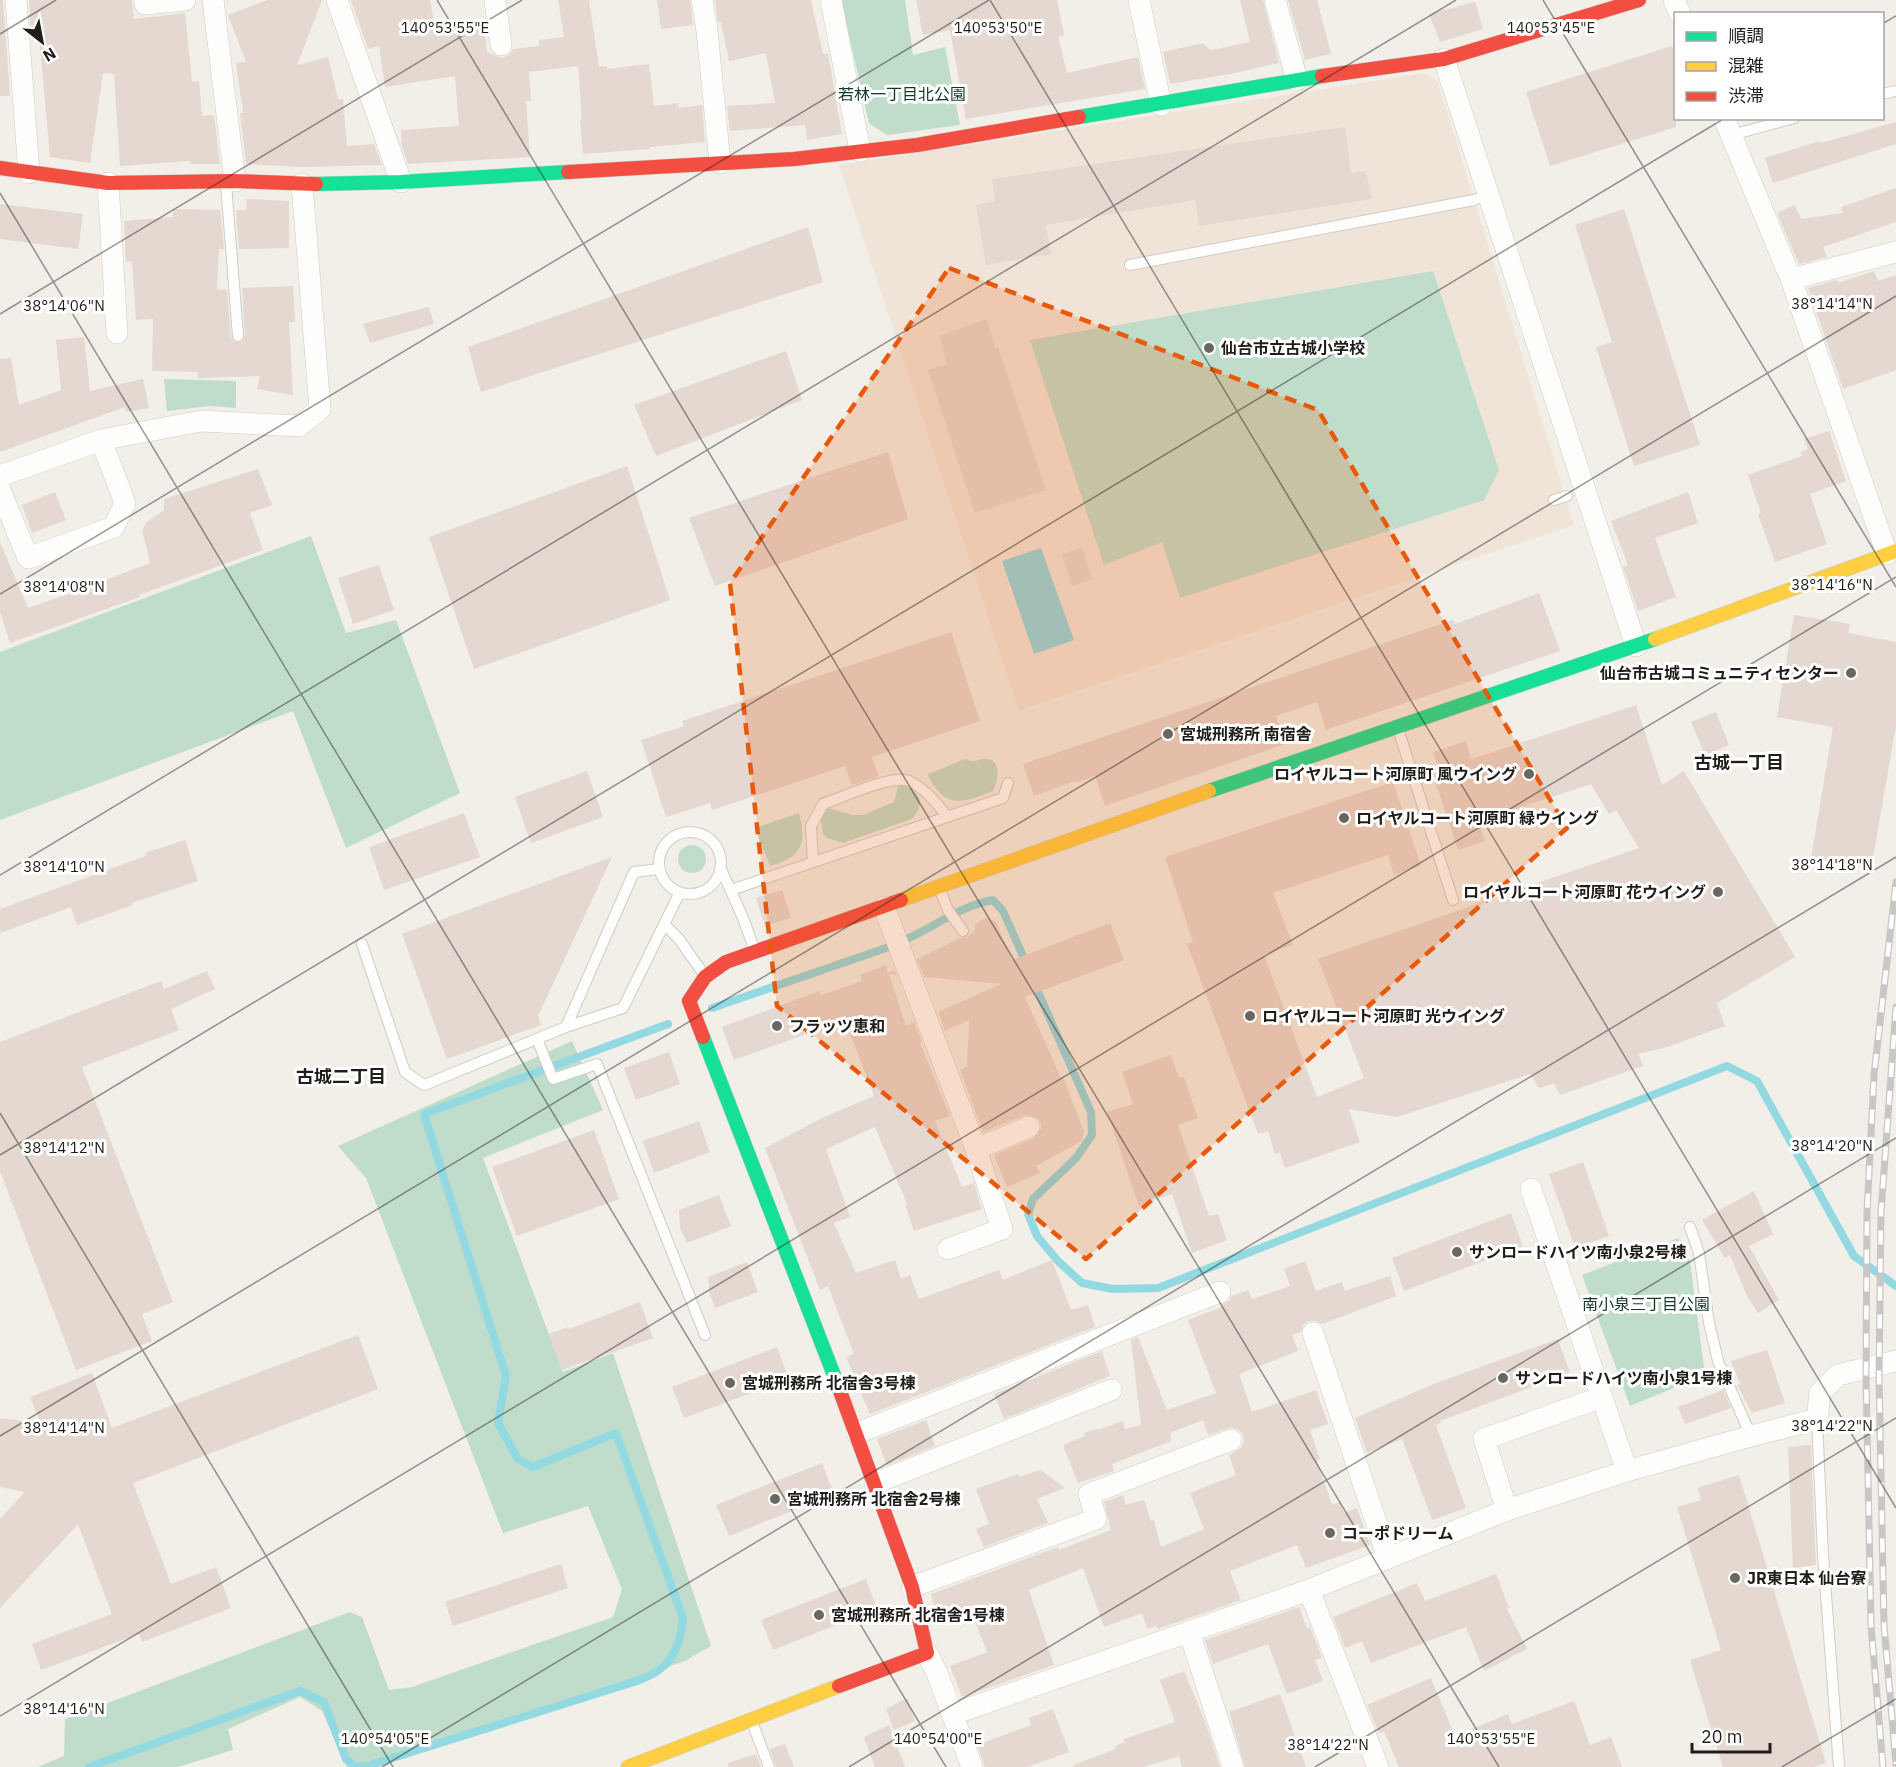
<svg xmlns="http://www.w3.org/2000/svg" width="1896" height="1767" font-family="'IBM Plex Sans','Noto Sans JP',sans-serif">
	<rect width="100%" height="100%" fill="#f1efe8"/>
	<path fill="#f0e4d9" d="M1425 73 1438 82 1574 525 1019 710 839 165Z"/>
	<path fill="#c0dcca" d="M841 0H905L913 55 945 47 960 125 887 135 869 123Z
		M1433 271 1499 470 1484 500 1180 598 1162 542 1104 565 1030 340Z
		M164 379 236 381V408L210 406 167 411Z
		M311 536 346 633 396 620 460 793 346 848 293 711 0 820V652Z
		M965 759C976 763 975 760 985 759 1003 759 998 781 993 791 974 798 954 809 938 791 934 786 930 781 928 774Z
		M901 785C921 791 926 803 912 819L843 843 827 838 823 834 821 820 828 808 853 815H863L894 802 898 787Z
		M799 813C807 845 802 857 770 866L755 828Z
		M678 859a14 14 0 1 1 28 0a14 14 0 1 1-28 0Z
		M572 1041 603 1110 483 1158 563 1372 613 1353 711 1646 685 1661 378 1767H347L322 1711 300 1697 228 1729 233 1750 178 1767H38L64 1756 65 1719 350 1612 362 1617 389 1690 412 1687 613 1617 622 1589 588 1506 503 1533 366 1178 338 1146Z
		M1678 1238 1690 1261 1705 1375 1630 1406 1582 1275Z"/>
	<path fill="#92d9e2" d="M1041 548 1074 640 1034 654 1002 561Z"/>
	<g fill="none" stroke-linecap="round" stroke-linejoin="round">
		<path stroke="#92d9e2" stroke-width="8" d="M907 939C935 926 963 905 993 900L1003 911 1027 965
			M1035 985 1091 1112 1092 1135 1076 1158 1033 1199 1028 1214 1037 1236 1058 1261 1082 1283 1113 1289 1158 1288 1727 1066 1757 1081 1854 1256 1896 1286
			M712 1008 889 947
			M89 1767 300 1691 324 1702 346 1759 356 1767 367 1766 637 1681C644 1678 653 1675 659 1670 676 1658 681 1638 683 1618L616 1433 533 1467 518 1459 498 1423 506 1376 424 1114 668 1024"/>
	</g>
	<path fill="#e4d8d0" d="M0 0H3L10 96H0Z
		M29 0H132L134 19 185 13 192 82 199 81 202 116 214 115 220 164H190V161L120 166 114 74 103 73 90 163 50 157 39 35 31 36Z
		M267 0H322L297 65 328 57 338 99H343L347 146 374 144 382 165 302 167 246 164 240 113H243L236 63 246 62 228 15Z
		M351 0H430L435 28 483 22 487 52 502 58 509 55 513 49 539 46V40L564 37 558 0H589L599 67 607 66V69L649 64 654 106 678 103 679 108 702 105 705 142 650 147V149L583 154 580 120 582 119 578 66 529 72 531 101H526L530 157 408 164 401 143 402 142 401 130 459 126 455 76 385 87 379 46 368 49Z
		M657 0H690L693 25 661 29Z
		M715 0H811L823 54H828L842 134 807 140 805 125 730 131 727 106 775 103 766 53 729 61 721 22H718Z
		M916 0H1057L1064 35 1058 37 1067 73 1138 57 1145 89 966 119 950 30 923 35Z
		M1240 0H1263L1279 63 1230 74 1170 84 1163 52 1202 43 1211 50 1250 42Z
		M1288 0H1317L1331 54 1305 60Z
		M1475 2 1483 29 1440 42 1429 14Z
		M1672 46 1676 57V127L1550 166 1526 92Z
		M1896 122V144L1773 183 1765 158 1820 141 1821 143Z
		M1345 127 1351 173 1366 171 1372 199 1199 226 1195 200 1046 225 1051 254 986 265 976 205 995 201 992 179Z
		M1896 188V222L1823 247 1827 257 1799 264 1777 213 1795 205 1801 219 1843 213 1841 207Z
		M246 199 289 201V248L239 249 236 210H247Z
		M0 204 83 214 78 249 0 239Z
		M173 209 220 210 224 249H219L217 290 227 289 231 337 234 342H242L245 336 242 288 293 286 295 322H289L293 395 257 389 260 376 198 378V372L152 371 153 319 136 320 132 261 126 262 124 221 173 217Z
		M1624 209 1700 445 1634 466 1596 347 1612 342 1575 225Z
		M808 227 823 282 481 392 468 347Z
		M1874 271 1878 281 1896 275V370L1843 389 1808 288 1837 280 1838 283Z
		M429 307 434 324 370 343 363 324Z
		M987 319 995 348 998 347 1046 490 975 513 928 370 947 364 940 336Z
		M84 337 90 391 143 379 149 408 126 412 125 407 0 452V359L11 358 19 405 61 390 56 340Z
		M786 351 802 400 656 456 634 405Z
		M1829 431 1846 481 1810 494 1827 544 1775 562 1758 514 1761 513 1748 475 1802 456 1801 452 1808 449 1804 439Z
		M888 452 908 519 715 586 689 518Z
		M627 466 670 600 474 669 429 537Z
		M258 469 272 505 250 513 263 550 139 595 140 597 10 643 0 612V542L28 608 71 593V591L102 580 103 581 150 563 142 530 147 522 164 510V499Z
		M55 492 66 520 32 533 22 505Z
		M1688 492 1698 523 1655 538 1676 597 1638 611 1623 567 1628 565 1611 521Z
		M1082 548 1092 579 1072 586 1062 554Z
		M379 565 394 610 353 624 338 578Z
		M1539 593 1560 651 1326 730 1317 702 1276 716 1285 744 1105 806 1095 776 1076 783 1075 781 1034 796 1023 764 1453 620 1455 624Z
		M1794 615 1850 624 1848 633 1896 642V725L1871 869 1811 859 1833 727 1777 717Z
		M951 632 980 721 872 757 879 776 852 785 845 766 712 810 710 803 666 817 641 740 684 726 682 721Z
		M1636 705 1662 785 1684 771 1795 957 1717 1003 1725 1026 1667 1047 1638 1054 1643 1066 1560 1095 1554 1083 1539 1088 1530 1074 1397 1117 1349 1109 1360 1142 1285 1168 1280 1152 1275 1154 1268 1131 1258 1134 1187 944 1193 942 1165 857 1393 782 1421 866 1394 875 1388 855 1273 893 1293 945 1264 955 1317 1097 1364 1078 1318 959 1639 848 1616 810 1609 814 1591 784 1478 821 1485 841 1458 850 1434 778 1439 770 1433 752 1466 741 1471 759Z
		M1716 712 1729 745 1705 755 1691 722Z
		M587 771 603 817 531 843 515 797Z
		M464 813 480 857 384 890 369 847Z
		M185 840 198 881 132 903 133 905 77 925 71 907 0 933V909L146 856 145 853Z
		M612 857 538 1016 541 1025 447 1059 402 934Z
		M782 890 791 918 765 926 756 898Z
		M987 917 996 922 1012 960 1110 923 1124 960 1025 997 1061 1078 1064 1079 1084 1132 1082 1141 1036 1166 1040 1173 1007 1187 994 1155 1034 1138 1041 1129V1123L1036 1117 1025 1115 983 1132 960 1070 967 1066 969 1020 945 1031 938 1012 1001 984 924 977 917 959 960 938 967 937 975 930V924Z
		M886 965 888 973 894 970 896 975 889 974 906 1026 914 1022 922 1042 920 1043 950 1116 935 1121 962 1187 974 1183 982 1209 914 1231 905 1205 907 1204 875 1127 826 1149 850 1217 834 1223 856 1273 895 1260 901 1279 910 1275 919 1299 999 1270 1003 1280 1052 1260 1071 1310 1088 1305 1095 1327 870 1414 846 1357 854 1354 828 1286 820 1290 765 1148 822 1118 874 1096 845 1020 734 1060 722 1027 820 991 821 995 862 981 860 975Z
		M207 971 215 989 171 1009 179 1030 82 1067 173 1302 142 1314 152 1341 76 1370 0 1171V1042L161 981 164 989Z
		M669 1052 680 1084 636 1100 624 1068Z
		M1171 1055 1179 1078 1184 1077 1198 1118 1178 1125 1209 1216 1218 1214 1227 1240 1192 1253 1172 1194 1139 1206 1107 1112 1133 1104 1122 1072Z
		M699 1121 710 1152 654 1173 643 1141Z
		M594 1130 619 1199 517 1236 492 1167Z
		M1583 1162 1609 1236 1575 1248 1549 1174Z
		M1754 1191 1773 1234 1749 1246 1779 1300 1758 1313 1747 1296 1730 1255 1725 1258 1702 1220Z
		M719 1195 731 1226 687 1243 680 1228 679 1210Z
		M1511 1213 1523 1246 1404 1291 1392 1258Z
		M1305 1261 1316 1291 1342 1282 1345 1291 1390 1276 1396 1296 1322 1324 1316 1321H1308L1303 1325 1301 1332 1292 1335 1298 1351 1239 1374 1252 1412 1316 1390 1328 1424 1310 1430 1320 1459 1317 1461 1332 1505 1340 1502 1344 1513 1357 1508 1370 1545 1306 1568 1297 1545 1230 1571 1241 1600 1158 1629 1156 1626 1147 1629 1142 1613 1104 1627 1083 1568 1029 1590 1054 1665 962 1697 950 1666 987 1652 971 1611 938 1622 931 1594 1058 1547 1059 1550 1111 1530 1104 1502 1123 1495 1126 1505 1144 1500 1151 1521 1154 1520 1161 1547 1204 1529 1190 1493 1236 1475 1229 1455 1241 1448 1244 1441 1243 1435 1239 1430 1232 1427 1208 1435 1203 1420 1170 1433 1171 1441 1112 1464 1114 1471 1078 1483 1063 1445 1085 1436 1084 1433 1098 1428V1430L1123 1421 1125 1429 1141 1425 1131 1340 1138 1337 1167 1410 1216 1393 1188 1320 1222 1307 1221 1305 1230 1300 1232 1296 1248 1290 1252 1299 1290 1286 1284 1269Z
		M747 1262 758 1292 715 1308 709 1292 708 1277Z
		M640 1302 653 1338 562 1370 549 1334 568 1327 569 1329Z
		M358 1335 378 1389 133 1483 171 1584 216 1567 231 1608 142 1642 139 1634 41 1670 32 1644 112 1614 78 1524 0 1608V1519L25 1492 0 1487V1418L41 1424 30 1397 92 1373 112 1428Z
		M1558 1339 1570 1373 1440 1421 1441 1423 1436 1425 1466 1508 1432 1520 1402 1439 1367 1453 1355 1418 1436 1383Z
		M777 1347 789 1379 684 1418 672 1387Z
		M1767 1350 1785 1403 1752 1413 1737 1385 1740 1384 1731 1361Z
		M1102 1351 1110 1376 1004 1419 994 1394Z
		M1723 1390 1731 1408 1685 1424 1678 1407Z
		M926 1420 935 1446 887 1465 877 1439Z
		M1811 1445 1816 1565 1793 1568 1788 1447Z
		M822 1463 834 1494 729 1536 716 1505Z
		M1040 1470 1065 1488 1037 1499 1048 1523 984 1547 976 1529 989 1524 976 1489 1018 1474 1019 1477Z
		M1739 1475 1826 1763 1814 1767H1723L1690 1660 1721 1650 1677 1507 1701 1500 1697 1488Z
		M561 1564 568 1588 453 1626 445 1602Z
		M1496 1574 1509 1608 1507 1609 1527 1649 1484 1671 1466 1627 1371 1663 1362 1641 1345 1648 1333 1617 1417 1583 1425 1601Z
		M866 1579 877 1609 773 1650 761 1620Z
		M1299 1607 1307 1629 1310 1627 1322 1658 1315 1660 1323 1681 1287 1694 1268 1644 1213 1664 1205 1640Z
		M1184 1671 1205 1721 1220 1767H1182L1179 1756 1143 1767H1074L1073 1765 1116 1749 1115 1746 1125 1742 1124 1739 1175 1722 1160 1680Z
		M1431 1678 1455 1736 1508 1714 1512 1724 1574 1701 1590 1745 1611 1737 1622 1767H1399L1384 1731 1379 1733 1367 1705Z
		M1280 1694 1306 1767H1245L1229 1712Z
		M907 1698 915 1721 894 1730 886 1709Z
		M1053 1709 1069 1752 1027 1767H985L977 1745 1031 1725 1029 1718Z
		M889 1725 905 1767H875L864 1737Z
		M785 1744 794 1767H776L770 1749Z
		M756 1754 761 1767H728V1763Z"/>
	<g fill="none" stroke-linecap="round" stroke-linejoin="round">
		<g stroke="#ceccc6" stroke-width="12">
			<path id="lane" d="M1882 94 1896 91
				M1732 135 1794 118
				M226 184 238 336
				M1130 265 1474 200 1488 194
				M1554 500 1567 496
				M1398 729 1453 900
				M659 863a31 31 0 1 1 62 0a31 31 0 1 1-62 0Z
				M813 862 811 826 823 804C841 798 892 774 909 781 925 788 937 804 948 817
				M721 869 743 918 755 951
				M939 888 948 910 963 931
				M731 890 1003 798 1008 783
				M664 924 679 939 705 976
				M362 944 405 1072 424 1085 566 1027 623 1008 680 892
				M566 1027 634 872 659 869
				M537 1039 553 1079 597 1064 705 1335
				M1690 1227 1699 1253 1709 1323 1718 1361 1751 1436
				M1817 1419 1823 1555 1839 1767
				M752 1722 769 1767"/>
		</g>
		<g stroke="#ceccc6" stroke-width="22">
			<path id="street" d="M16 0 29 173
				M145 0V4L185 0
				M213 0 235 181
				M337 0 401 182
				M495 0 501 45
				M702 0 707 31 720 163
				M831 0 860 151
				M1139 0 1161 105
				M1275 0 1297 80
				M1674 0 1680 14
				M1444 59 1636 646
				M1724 118 1791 279 1887 554
				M108 183 117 333
				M1791 279 1896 252
				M0 476 101 440 201 421 299 426 320 409 302 184
				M0 490 28 558 114 527 125 503 101 440
				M884 907 976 1149 1029 1127
				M1531 1189 1627 1471
				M948 1249 1002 1229 976 1149
				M1313 1333 1388 1558
				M857 1433 1220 1292
				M875 1483 1111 1390
				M1507 1510 1484 1439 1602 1397
				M912 1587 1096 1519 1089 1494 1231 1440
				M1309 1590 1378 1767
				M1189 1631 1233 1767
				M927 1653 937 1673 972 1767
				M953 1714 1309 1590 1507 1510 1627 1471 1751 1436 1817 1419 1820 1393 1838 1375 1896 1361"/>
		</g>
		<g stroke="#ceccc6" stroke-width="15">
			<path id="fast" d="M1079 117 1322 76
				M316 184 401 182 568 172
				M1209 791 1655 639
				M703 1037 837 1383"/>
		</g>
		<g stroke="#ceccc6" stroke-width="15">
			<path id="slow" d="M1655 639 1896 551
				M901 900 1209 791
				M628 1767 839 1686"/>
		</g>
		<g stroke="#ceccc6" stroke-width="15">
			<path id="jam" d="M1322 76 1444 59 1639 0
				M0 168 108 183 235 181 316 184
				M568 172 794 159 917 145 1079 117
				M703 1037 689 1001 705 977 726 962 901 900
				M837 1383 912 1587 927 1653 839 1686"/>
		</g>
		<use href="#lane" stroke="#fdfdfc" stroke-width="10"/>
		<use href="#street" stroke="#fdfdfc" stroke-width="21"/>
		<use href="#fast" stroke="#16e098" stroke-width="14"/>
		<use href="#slow" stroke="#ffcf43" stroke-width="14"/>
		<use href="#jam" stroke="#f24e42" stroke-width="14"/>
		<g stroke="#c8c7c5" stroke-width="7">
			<path id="rail" d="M1896 1007 1881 1212 1879 1376 1884 1625 1896 1764
				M1883 1767 1871 1626 1866 1377 1867 1212 1874 1075 1896 882"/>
		</g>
		<use href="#rail" stroke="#fff" stroke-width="4.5" stroke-dasharray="14" stroke-linecap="butt"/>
	</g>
	<path fill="#e8590c" fill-opacity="0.2" stroke="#e8590c" stroke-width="4.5" stroke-dasharray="12 8" stroke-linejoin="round" d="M949 268 1318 410 1567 828 1086 1259 777 1006 730 583Z"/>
	<path fill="none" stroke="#201e1a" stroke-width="1.5" stroke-opacity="0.45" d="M437 0 1499 1767M990 0 1896 1508M1543 0 1896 587M1882 24 1896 16M0 34 56 0M0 193 946 1767M0 314 522 0M0 594 989 0M0 875 1456 0M0 1113 393 1767M0 1155 1725 118M0 1436 1896 296M0 1716 1896 577M382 1767 1896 857M849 1767 1896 1138M1315 1767 1896 1418M1782 1767 1896 1699"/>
	<g fill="#696762" stroke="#fff" stroke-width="2">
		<circle cx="1209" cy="348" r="6"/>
		<circle cx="1851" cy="673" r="6"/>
		<circle cx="1168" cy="734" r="6"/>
		<circle cx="1529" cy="774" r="6"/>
		<circle cx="1344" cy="818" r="6"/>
		<circle cx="1718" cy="892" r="6"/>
		<circle cx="1250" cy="1016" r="6"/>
		<circle cx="777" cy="1026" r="6"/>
		<circle cx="1457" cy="1252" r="6"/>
		<circle cx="1503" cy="1378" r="6"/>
		<circle cx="730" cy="1383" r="6"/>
		<circle cx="775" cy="1499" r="6"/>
		<circle cx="1330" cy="1533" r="6"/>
		<circle cx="1735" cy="1578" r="6"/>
		<circle cx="819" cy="1615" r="6"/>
	</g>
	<g text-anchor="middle" stroke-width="6" stroke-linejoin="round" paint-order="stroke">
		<g font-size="16" fill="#143828" stroke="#fff">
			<text x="902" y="100">若林一丁目北公園</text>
			<text x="1646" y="1310">南小泉三丁目公園</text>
		</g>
		<g font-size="16" font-weight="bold" fill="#201e1a" stroke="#fff" text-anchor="start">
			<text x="1221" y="354">仙台市立古城小学校</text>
			<text x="1839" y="679" text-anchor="end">仙台市古城コミュニティセンター</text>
			<text x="1180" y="740">宮城刑務所 南宿舎</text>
			<text x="1517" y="780" text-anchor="end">ロイヤルコート河原町 風ウイング</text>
			<text x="1356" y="824">ロイヤルコート河原町 緑ウイング</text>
			<text x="1706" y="898" text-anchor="end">ロイヤルコート河原町 花ウイング</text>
			<text x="1262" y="1022">ロイヤルコート河原町 光ウイング</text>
			<text x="789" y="1032">フラッツ恵和</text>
			<text x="1469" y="1258">サンロードハイツ南小泉2号棟</text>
			<text x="1515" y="1384">サンロードハイツ南小泉1号棟</text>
			<text x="742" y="1389">宮城刑務所 北宿舎3号棟</text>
			<text x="787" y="1505">宮城刑務所 北宿舎2号棟</text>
			<text x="1342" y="1539">コーポドリーム</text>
			<text x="1747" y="1584">JR東日本 仙台寮</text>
			<text x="831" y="1621">宮城刑務所 北宿舎1号棟</text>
		</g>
		<g font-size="18" font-weight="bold" fill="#201e1a" stroke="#fff">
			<text x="1739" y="769">古城一丁目</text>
			<text x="341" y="1083">古城二丁目</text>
		</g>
	</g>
	<g font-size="15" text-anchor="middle" fill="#201e1a" stroke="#fff" stroke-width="6" stroke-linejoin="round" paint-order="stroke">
		<text x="998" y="33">140°53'50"E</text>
		<text x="1551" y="33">140°53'45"E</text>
		<text x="445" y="33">140°53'55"E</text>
		<text x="1832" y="309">38°14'14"N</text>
		<text x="64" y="311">38°14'06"N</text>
		<text x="1832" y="590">38°14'16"N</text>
		<text x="64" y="592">38°14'08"N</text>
		<text x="1832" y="870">38°14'18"N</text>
		<text x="64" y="872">38°14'10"N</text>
		<text x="1832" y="1151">38°14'20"N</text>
		<text x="64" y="1153">38°14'12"N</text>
		<text x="1832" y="1431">38°14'22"N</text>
		<text x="64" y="1433">38°14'14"N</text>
		<text x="64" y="1714">38°14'16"N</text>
		<text x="385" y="1744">140°54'05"E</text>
		<text x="938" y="1744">140°54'00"E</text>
		<text x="1491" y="1744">140°53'55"E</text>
		<text x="1328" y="1750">38°14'22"N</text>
	</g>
	<rect x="1674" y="12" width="210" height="108" fill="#ffffff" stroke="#a6a5a3" stroke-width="1.5"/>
	<rect x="1686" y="32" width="30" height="9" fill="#16e098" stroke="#a6a5a3" stroke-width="1.5"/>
	<text x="1728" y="42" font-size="18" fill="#201e1a">順調</text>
	<rect x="1686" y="62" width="30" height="9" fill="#ffcf43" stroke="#a6a5a3" stroke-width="1.5"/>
	<text x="1728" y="72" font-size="18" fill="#201e1a">混雑</text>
	<rect x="1686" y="92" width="30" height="9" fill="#f24e42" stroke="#a6a5a3" stroke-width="1.5"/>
	<text x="1728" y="102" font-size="18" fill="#201e1a">渋滞</text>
	<g transform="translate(42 42) rotate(149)" stroke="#ffffff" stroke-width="4.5" paint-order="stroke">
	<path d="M0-4.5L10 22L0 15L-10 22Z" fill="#201e1a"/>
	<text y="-9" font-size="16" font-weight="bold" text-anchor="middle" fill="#201e1a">N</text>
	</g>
	<path d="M1692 1743v9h78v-9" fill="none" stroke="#201e1a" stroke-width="3"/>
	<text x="1701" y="1743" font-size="18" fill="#201e1a" stroke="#ffffff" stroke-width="4.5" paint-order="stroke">20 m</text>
</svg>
